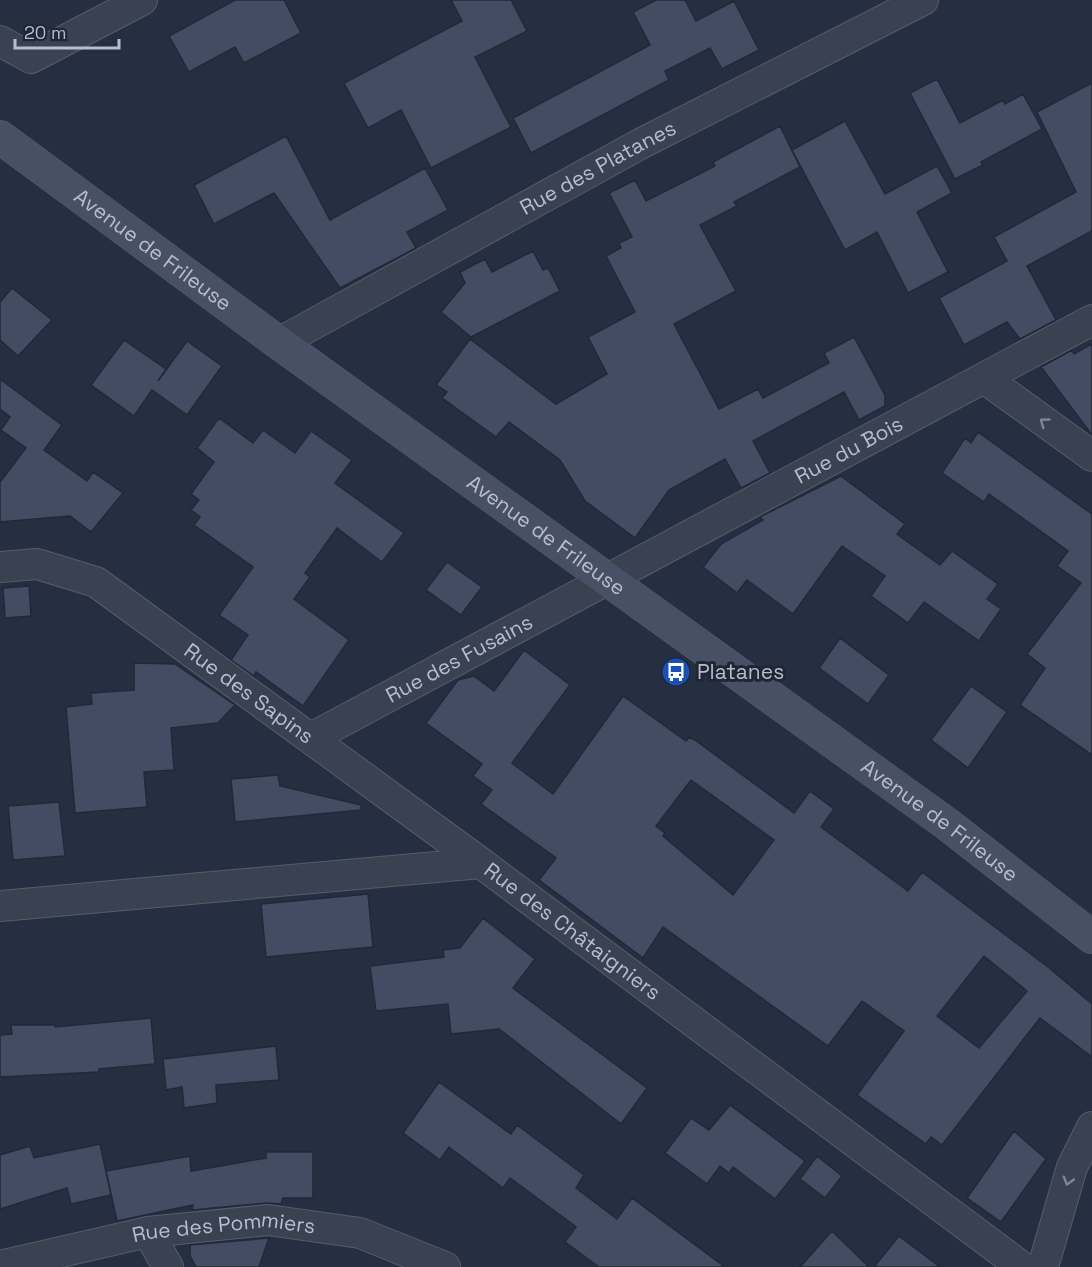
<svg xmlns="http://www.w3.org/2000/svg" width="1092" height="1267" font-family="'Space Grotesk',sans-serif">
	<rect width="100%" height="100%" fill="#262f42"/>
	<path fill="#424c62" stroke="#212939" stroke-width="1.5" fill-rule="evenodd" d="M235 0H284L301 33 244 63 235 47 189 72 169 36Z
		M451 0H511L527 31 475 57 511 127 431 168 401 110 368 128 344 83 462 21Z
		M656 0H685L696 21 734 1 759 50 722 69 710 48 665 71 669 80 531 153 513 118 650 45 633 12Z
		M937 79 960 123 1003 100 1005 104 1023 94 1042 129 981 162 983 165 955 179 910 93Z
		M1092 83V231L1027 266 1056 320 1020 339 1007 322 964 345 939 298 1007 261 994 237 1076 192 1037 112Z
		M845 121 885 194 937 166 952 193 917 212 948 272 908 293 877 232 845 250 792 150Z
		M780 126 800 167 734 202 737 206 700 225 736 291 674 324 719 409 758 389 763 398 829 363 824 353 854 337 885 395V406L859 420 844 392 753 441 770 473 741 488 725 459 669 490 635 538 585 501 560 460 509 422 496 437 442 398 447 392 436 385 470 339 556 404 607 374 588 337 635 312 606 256 621 248 619 243 632 237 609 193 635 180 646 201 715 166 713 162Z
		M286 136 330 220 425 168 448 210 407 232 416 248 340 288 274 193 214 224 194 185Z
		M533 251 543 270 548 268 560 291 471 337 441 312 465 283 460 272 485 259 492 272Z
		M12 288 52 320 18 356 0 340V302Z
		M124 340 166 369 158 381 187 341 222 366 187 415 152 390 134 416 91 385Z
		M1092 344V435L1041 367 1072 350 1074 354Z
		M0 379 62 425 44 450 87 481 93 472 123 493 91 532 70 516 0 522V482L26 448 1 430 10 417 0 409Z
		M219 418 253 443 263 430 295 453 311 431 352 460 335 483 404 533 382 562 337 528 305 573 310 577 294 599 349 640 303 706 256 672 254 676 231 660 248 635 219 615 253 567 194 525 200 517 191 510 199 500 191 494 214 462 197 448Z
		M978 432 1092 514V755L1020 705 1045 668 1027 654 1081 583 1057 566 1068 551 989 494 984 502 942 473 965 438 971 443Z
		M841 476 905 524 897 534 940 565 952 551 998 584 987 599 1001 609 979 641 924 602 908 623 871 596 885 576 842 546 793 614 747 580 737 593 703 567 721 544 763 520 760 517Z
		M447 562 482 587 461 615 426 590Z
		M29 586 31 616 5 618 3 588Z
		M840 638 889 675 868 704 819 668Z
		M524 650 570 685 512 763 553 794 623 696 686 741 689 737 695 740 794 813 810 791 834 809 821 827 844 844 908 891 922 872 1048 967 1092 1004V1057L1040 1018 942 1145 931 1137 926 1144 857 1095 904 1031 862 1001 828 1046 663 927 643 958 539 880 556 858 481 804 492 790 473 776 482 764 426 723 458 680 474 676 494 691ZM691 780 774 840 733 895 663 836 665 833 656 826ZM984 956 1027 991 979 1048 937 1016Z
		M134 663 175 664 235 705 218 723 171 728 174 770 144 772 147 807 75 813 66 707 92 704 91 693 134 690Z
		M971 686 1007 712 968 768 931 740Z
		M278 775 280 786 361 805V810L235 822 231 779Z
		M59 802 65 856 13 860 8 806Z
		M368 894 373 947 266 957 261 904Z
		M483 918 535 959 513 988 647 1088 621 1124 499 1029 451 1034 448 1004 376 1011 370 966 444 957 443 950 460 948Z
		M151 1018 155 1064 99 1069V1072L0 1077V1035L12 1034 11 1025H55V1027Z
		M276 1046 279 1080 216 1085 217 1103 184 1108 182 1087 166 1090 163 1059Z
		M439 1082 511 1134 517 1125 584 1175 576 1188 617 1219 632 1198 725 1267H599L565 1242 576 1227 510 1178 503 1188 449 1147 440 1160 403 1133Z
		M730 1105 805 1161 775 1199 733 1167 729 1173 720 1166 707 1184 665 1153 691 1118 709 1130Z
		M1014 1131 1046 1159 1001 1222 967 1198Z
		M100 1144 111 1195 71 1204 67 1188 0 1209V1155L30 1146 34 1158Z
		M266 1152H313V1198H283L281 1204 266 1203 192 1210 193 1205 117 1221 106 1171 190 1156 191 1171 266 1158Z
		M817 1156 842 1176 825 1198 800 1179Z
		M832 1231 869 1267H800Z
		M899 1236 940 1267H874Z
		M269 1238 259 1267H196L190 1256V1245Z"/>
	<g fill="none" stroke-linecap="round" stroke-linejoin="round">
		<g stroke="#555d6c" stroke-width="32">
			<g id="street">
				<path d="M0 41 31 58 142 0"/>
				<path id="s1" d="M279 343 642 143 923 0"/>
				<path d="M984 378 1092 456"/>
				<path id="s2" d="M0 567 37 564 96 582 481 863"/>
				<path id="s3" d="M311 738 1092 320"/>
				<path id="s4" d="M0 906 481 863 1022 1267"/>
				<path d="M148 1232 168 1267"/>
				<path id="s5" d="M0 1266 148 1232 268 1220 360 1233 445 1267"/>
				<path d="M1043 1267 1072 1167 1092 1127"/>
			</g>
		</g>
		<g stroke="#555d6c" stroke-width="34">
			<g id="secondary">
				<path id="s6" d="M0 137 279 343 947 824 1092 937"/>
			</g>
		</g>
		<use href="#street" stroke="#3a4252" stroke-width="30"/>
		<use href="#secondary" stroke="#485065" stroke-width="33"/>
	</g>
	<defs><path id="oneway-chevron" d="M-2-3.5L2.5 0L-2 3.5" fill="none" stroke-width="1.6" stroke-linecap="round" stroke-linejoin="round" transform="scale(1.5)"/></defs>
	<g stroke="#7f8695">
		<use href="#oneway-chevron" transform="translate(1044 422) rotate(-144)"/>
		<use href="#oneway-chevron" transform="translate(1068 1181) rotate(106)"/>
	</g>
	<defs>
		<g id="bus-disc" transform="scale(1.5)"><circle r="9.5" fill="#1a4fb4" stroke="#1f2737"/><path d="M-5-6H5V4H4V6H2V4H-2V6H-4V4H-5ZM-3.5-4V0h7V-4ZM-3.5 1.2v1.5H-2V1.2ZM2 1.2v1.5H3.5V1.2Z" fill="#fff"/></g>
	</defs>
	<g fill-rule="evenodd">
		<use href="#bus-disc" x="676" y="672"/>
	</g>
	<g text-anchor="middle" stroke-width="6" stroke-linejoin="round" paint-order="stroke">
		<g font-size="21" fill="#b7bdcc" stroke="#1f2737">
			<text dy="7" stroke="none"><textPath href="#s1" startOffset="364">Rue des Platanes</textPath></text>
			<text dy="7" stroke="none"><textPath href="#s6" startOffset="190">Avenue de Frileuse</textPath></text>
			<text dy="7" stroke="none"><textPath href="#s3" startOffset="610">Rue du Bois</textPath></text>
			<text dy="7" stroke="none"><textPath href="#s6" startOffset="676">Avenue de Frileuse</textPath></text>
			<text dy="7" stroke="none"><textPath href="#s3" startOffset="168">Rue des Fusains</textPath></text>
			<text dy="7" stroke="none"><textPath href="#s2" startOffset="288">Rue des Sapins</textPath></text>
			<text dy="7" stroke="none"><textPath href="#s6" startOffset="1162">Avenue de Frileuse</textPath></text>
			<text dy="7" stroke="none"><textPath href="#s4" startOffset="597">Rue des Châtaigniers</textPath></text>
			<text dy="7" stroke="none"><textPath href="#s5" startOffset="228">Rue des Pommiers</textPath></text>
		</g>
		<g font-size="21" fill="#b7bdcc" stroke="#1f2737" text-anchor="start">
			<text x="697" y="679">Platanes</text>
		</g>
	</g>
	<path d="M15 39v9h104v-9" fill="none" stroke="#b7bdcc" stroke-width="3"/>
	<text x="24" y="39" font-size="18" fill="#b7bdcc" stroke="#1f2737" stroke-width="4.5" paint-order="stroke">20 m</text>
</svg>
